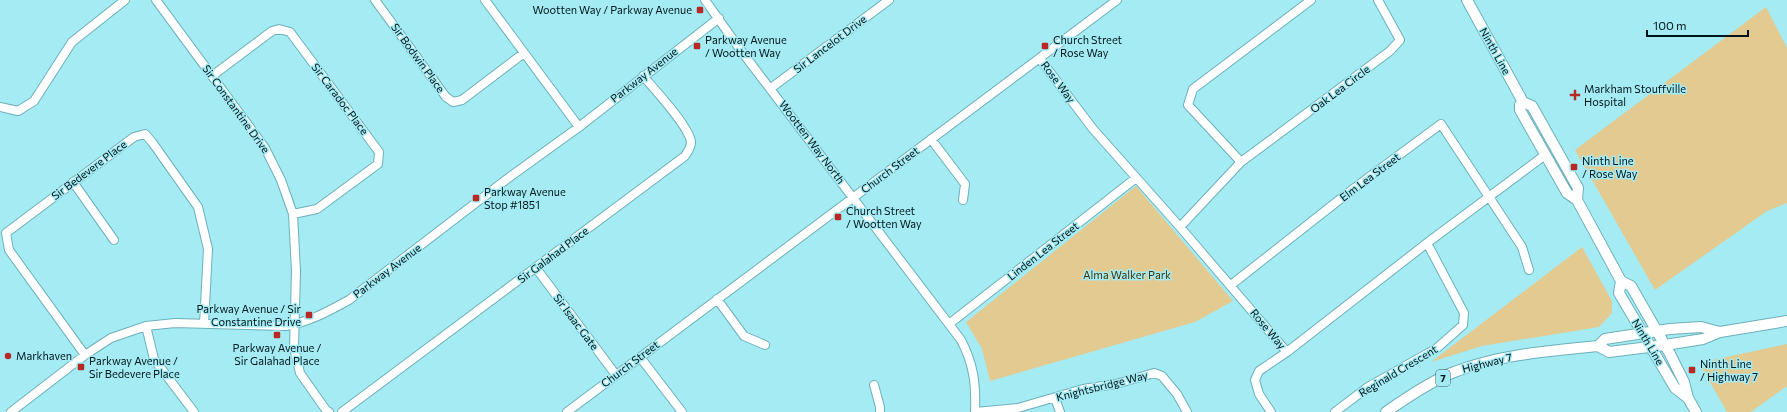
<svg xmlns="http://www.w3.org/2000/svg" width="1787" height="412" font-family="Commissioner,sans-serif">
	<rect width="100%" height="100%" fill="#a5ebf4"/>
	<path fill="#e3ca90" d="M1766 7 1787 48V203L1767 211 1655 290 1575 150Z
		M1136 186 1233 301 1195 322 990 381 982 349 966 322Z
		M1582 247 1612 301V313L1599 327 1482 346 1431 362Z
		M1787 344V386L1751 412H1727L1699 363Z"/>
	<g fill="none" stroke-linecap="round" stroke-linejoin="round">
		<g stroke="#6cb0ba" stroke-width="10">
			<path id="minor" d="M156 0 265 148 281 180 293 214 296 271 294 348 300 373 326 410 329 412
				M375 0 446 97 453 102 462 100 524 53
				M485 0 579 127
				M705 0 739 48 961 340C974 365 976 384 975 412
				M1040 59 1093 129 1180 227 1287 352
				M212 76 272 31 279 29 290 32 379 152 378 164 317 209 293 214
				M771 88 889 0
				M0 107 18 111 34 101 72 42 125 0
				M931 139 965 184 963 200
				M1241 162 1188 105 1193 89 1311 0
				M73 182 114 240
				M1180 227 1241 162 1390 51 1400 40 1378 0
				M536 268 616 375
				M1231 285 1353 189 1441 124 1522 247 1529 270
				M717 299 744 336 765 345
				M949 324 1136 178
				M146 326 154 359 194 412
				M85 355 9 250 6 233 134 137 145 134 152 142 198 207 208 249 204 324
				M640 357 682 412
				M874 385 880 407V412
				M1055 398 1060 412
				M11 412 85 355 111 338 146 326 175 323 286 326C309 322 329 311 349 300L507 179 579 127 719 18
				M342 412 685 156C688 151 691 148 691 142 689 126 655 90 643 76
				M567 412 1117 0
				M975 412 1018 408 1083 389 1116 384 1154 373 1162 376 1177 394 1187 412
				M1271 412 1259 394 1255 380 1259 371 1287 352 1427 243 1545 155
				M1335 412 1368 387 1437 348 1463 325 1464 313 1427 243"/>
		</g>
		<g stroke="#6cb0ba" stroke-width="12">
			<path id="major" d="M1467 0 1523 102 1532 106 1578 188 1577 200
				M1523 102 1520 105V110L1567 193 1577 200 1621 281 1619 293 1675 388 1688 398
				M1621 281 1631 286 1670 354 1684 382 1688 398 1696 412
				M1598 346 1609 352 1665 345 1703 339 1720 332 1787 321
				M1386 412C1406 398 1434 379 1457 371 1502 354 1550 351 1598 346L1605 339 1670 329 1701 327 1720 332"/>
		</g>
		<use href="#minor" stroke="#fff" stroke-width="8"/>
		<use href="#major" stroke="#fff" stroke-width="10"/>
	</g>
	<g fill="#b82926" stroke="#a5ebf4" stroke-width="1.5">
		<rect x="696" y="6" width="8" height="8" rx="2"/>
		<rect x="693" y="42" width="8" height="8" rx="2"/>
		<rect x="1041" y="42" width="8" height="8" rx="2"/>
		<path d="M1573 89h4v4h4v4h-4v4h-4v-4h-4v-4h4z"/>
		<rect x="1570" y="163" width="8" height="8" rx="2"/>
		<rect x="472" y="194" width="8" height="8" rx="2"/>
		<rect x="834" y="213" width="8" height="8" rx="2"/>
		<rect x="305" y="311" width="8" height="8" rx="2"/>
		<rect x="273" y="331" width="8" height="8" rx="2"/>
		<circle cx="8" cy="356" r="4"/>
		<rect x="77" y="363" width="8" height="8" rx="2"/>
		<rect x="1688" y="366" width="8" height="8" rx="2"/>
	</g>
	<g text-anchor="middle" stroke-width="3" stroke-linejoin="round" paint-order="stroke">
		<rect fill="#a5ebf4" stroke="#32565b" stroke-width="1" x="1436" y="370" width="14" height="16" rx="3"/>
		<g font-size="10" font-weight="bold" fill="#00161a">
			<text x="1443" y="382">7</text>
		</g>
		<g font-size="11" fill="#00161a" stroke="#a5ebf4" text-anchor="start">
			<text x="692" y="14" text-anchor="end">Wootten Way / Parkway Avenue</text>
			<text x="705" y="44">Parkway Avenue<tspan x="705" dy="13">/ Wootten Way</tspan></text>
			<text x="1053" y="44">Church Street<tspan x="1053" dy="13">/ Rose Way</tspan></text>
			<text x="1584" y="93">Markham Stouffville<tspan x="1584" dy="13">Hospital</tspan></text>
			<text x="1582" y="165">Ninth Line<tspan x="1582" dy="13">/ Rose Way</tspan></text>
			<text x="484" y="196">Parkway Avenue<tspan x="484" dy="13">Stop #1851</tspan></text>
			<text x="846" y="215">Church Street<tspan x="846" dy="13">/ Wootten Way</tspan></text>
			<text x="301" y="313" text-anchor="end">Parkway Avenue / Sir<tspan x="301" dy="13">Constantine Drive</tspan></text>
			<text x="277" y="352" text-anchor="middle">Parkway Avenue /<tspan x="277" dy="13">Sir Galahad Place</tspan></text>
			<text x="16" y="360">Markhaven</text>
			<text x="89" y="365">Parkway Avenue /<tspan x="89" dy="13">Sir Bedevere Place</tspan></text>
			<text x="1700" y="368">Ninth Line<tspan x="1700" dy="13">/ Highway 7</tspan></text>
		</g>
		<g font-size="11" fill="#00161a" stroke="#a5ebf4">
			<text transform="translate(830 44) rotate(-37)" y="4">Sir Lancelot Drive</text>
			<text transform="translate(1495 51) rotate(61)" y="4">Ninth Line</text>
			<text transform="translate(418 58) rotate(54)" y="4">Sir Bodwin Place</text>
			<text transform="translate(644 75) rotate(-38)" y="4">Parkway Avenue</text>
			<text transform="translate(1058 82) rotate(53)" y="4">Rose Way</text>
			<text transform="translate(1340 89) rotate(-37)" y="4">Oak Lea Circle</text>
			<text transform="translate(340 99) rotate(53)" y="4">Sir Caradoc Place</text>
			<text transform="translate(236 109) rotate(54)" y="4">Sir Constantine Drive</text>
			<text transform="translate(812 142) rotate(53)" y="4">Wootten Way North</text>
			<text transform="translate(89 170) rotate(-37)" y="4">Sir Bedevere Place</text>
			<text transform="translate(890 170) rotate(-37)" y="4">Church Street</text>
			<text transform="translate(1370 177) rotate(-37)" y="4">Elm Lea Street</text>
			<text transform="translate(1043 251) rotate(-38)" y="4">Linden Lea Street</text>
			<text transform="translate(553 255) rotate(-37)" y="4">Sir Galahad Place</text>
			<text transform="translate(387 271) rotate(-37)" y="4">Parkway Avenue</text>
			<text transform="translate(576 322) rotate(53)" y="4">Sir Isaac Gate</text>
			<text transform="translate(1268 329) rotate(50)" y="4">Rose Way</text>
			<text transform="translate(1648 342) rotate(59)" y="4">Ninth Line</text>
			<text transform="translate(1487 363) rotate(-14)" y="4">Highway 7</text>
			<text transform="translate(630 364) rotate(-37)" y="4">Church Street</text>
			<text transform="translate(1398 371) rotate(-31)" y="4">Reginald Crescent</text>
			<text transform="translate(1102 386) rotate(-14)" y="4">Knightsbridge Way</text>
		</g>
		<g font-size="11" fill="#423100" stroke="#a5ebf4">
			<text x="1127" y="279">Alma Walker Park</text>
		</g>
	</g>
	<path d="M1647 30v6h101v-6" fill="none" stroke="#00161a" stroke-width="2"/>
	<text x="1653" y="30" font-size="12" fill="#00161a" stroke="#a5ebf4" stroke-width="3" paint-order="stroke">100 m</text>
</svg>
